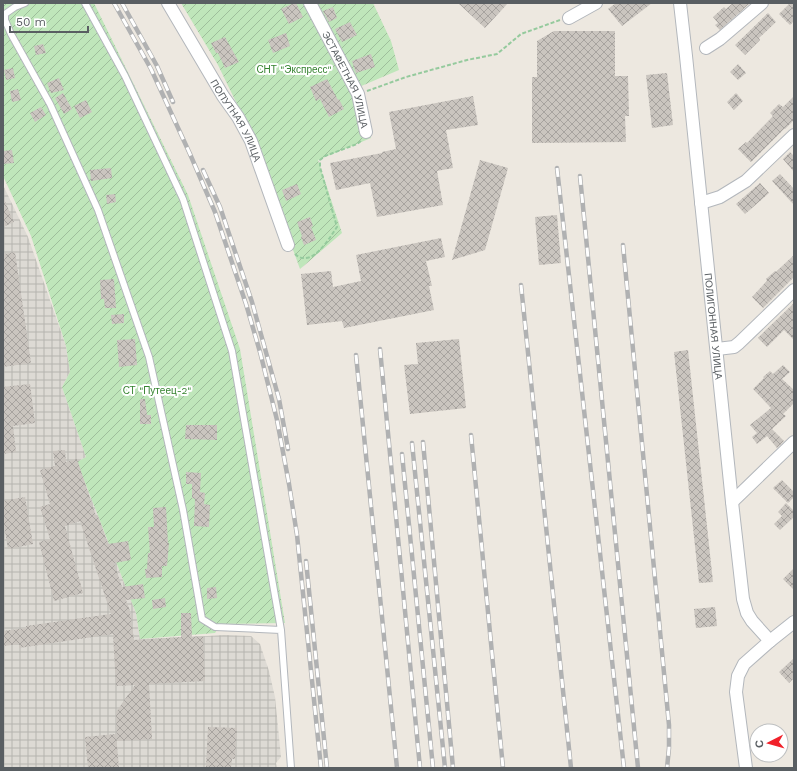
<svg xmlns="http://www.w3.org/2000/svg" width="797" height="771" font-family="'Work Sans',sans-serif">
	<defs>
		<pattern id="industrial-grid" width="8" height="8" patternUnits="userSpaceOnUse"><rect width="8" height="8" fill="#dddad4"/><path d="M0 4h8M4 0v8" fill="none" stroke="#b6b4af"/></pattern>
		<pattern id="garden-furrows" width="10" height="10" patternUnits="userSpaceOnUse"><rect width="10" height="10" fill="#bfe6ba"/><path d="M-1 1l2-2M0 10L10 0M9 11l2-2" fill="none" stroke="#9ebe9b"/></pattern>
		<pattern id="building-cross-hatch" width="8" height="8" patternUnits="userSpaceOnUse"><rect width="8" height="8" fill="#cac5bf"/><path d="M0 0l8 8M0 8l8-8" fill="none" stroke="#a7a39f"/></pattern>
	</defs>
	<rect width="100%" height="100%" fill="#ede8e0"/>
	<path fill="url(#industrial-grid)" d="M3 185 28 237 66 346 70 372 62 387 86 457 77 462 136 613 140 639 207 636 224 635 251 636 260 644 269 671 275 697 281 757 276 763 277 768H3Z"/>
	<path fill="url(#garden-furrows)" d="M3 3H94L188 195 240 349 285 623 221 624 215 633 140 639 136 613 77 462 86 457 62 387 70 372 66 346 31 236 3 176Z
		M181 3H373L391 41 399 70 359 87 364 115 371 138 318 160 342 233 300 269 249 129 218 65Z"/>
	<path fill="url(#building-cross-hatch)" d="M294 3H296L303 17 289 24 281 9Z
		M458 3H508L485 28Z
		M616 3H652L622 26 608 9Z
		M733 3H750L720 30 715 25 718 23 713 17 724 7 726 9Z
		M790 3H794V21L790 25 779 14Z
		M333 7 337 18 329 22 323 11Z
		M768 13 776 22 759 38 760 40 745 55 735 45Z
		M350 22 357 35 342 42 335 29Z
		M554 31H615V76H628L629 116H625L626 142 532 143V77H537V41Z
		M286 33 290 46 273 53 268 40Z
		M225 37 239 62 225 68 218 53H216L211 43Z
		M43 44 46 53 36 55 34 46Z
		M371 54 375 67 356 73 352 61Z
		M738 64 746 73 738 80 730 72Z
		M13 68 15 78 6 80 4 70Z
		M667 73 673 125 652 128 646 75Z
		M59 78 64 90 51 93 47 83Z
		M327 79 338 100 339 99 344 109 329 117 320 99 316 101 310 87Z
		M18 89 21 100 12 102 10 91Z
		M63 93 72 109 64 114 55 98Z
		M736 93 743 101 734 110 727 102Z
		M473 96 478 125 446 130 453 168 437 171 443 205 377 217 370 183 336 190 330 163 382 153V152L396 149 389 112Z
		M794 96V120L785 129V128L751 162 738 149 746 142 747 143 773 116 770 113 779 104 783 107Z
		M86 100 92 112 80 118 74 106Z
		M41 107 46 115 35 122 30 113Z
		M12 150 14 163 3 164V151Z
		M790 152 794 156V172L783 159Z
		M480 160 508 168 485 250 452 260Z
		M111 168 112 178 91 181 90 170Z
		M780 174 794 189V205L772 181Z
		M760 183 769 193 745 214 736 204Z
		M297 184 301 194 286 201 282 190Z
		M115 194 116 202 107 204 106 195Z
		M3 197 14 222 3 227Z
		M557 215 561 263 539 265 535 217Z
		M310 217 313 226 311 227 316 240 304 245 301 237 302 236 297 222Z
		M441 238 445 257 426 261 432 286H429L434 310 344 328 342 321 307 325 301 274 331 271 333 287 361 281 356 255Z
		M15 252 31 363 3 367V254Z
		M794 255V277L763 308 752 297 767 281 766 279 775 271 776 272Z
		M114 279 116 308H105L104 299H101L100 280Z
		M794 303V340L784 330 767 347 758 338Z
		M124 314V323L112 324 111 315Z
		M135 339 137 365 119 367 117 340Z
		M459 339 466 408 410 414 404 365 418 364 416 343Z
		M688 350 713 582 699 583 674 352Z
		M783 365 790 372 782 379 794 390V403L783 414 786 416 772 429 784 441 777 448 767 436 757 444 752 437 757 433 750 425 771 408 753 389 764 378 763 377 770 371 773 374Z
		M30 384 35 423 13 426 16 452 3 454V387Z
		M140 399H145L147 415H151V424H140Z
		M186 425H217V440L185 439Z
		M65 450 66 462 77 459 96 516H98L108 544 128 541 131 560 114 563 122 587 143 584 145 598 126 600 130 611 134 640 181 637V613H191L192 637 203 636 205 681 149 684 152 739 117 741 116 712 135 685 116 686 113 634 19 648V644L3 646V631L26 628V626L111 614 80 521 65 526 83 593 54 601 39 542 50 539 40 507 50 504 40 470 55 466 53 451Z
		M186 472 201 473 200 492 205 493 204 504 210 505 209 527 194 526 195 499 192 498V484H186Z
		M782 480 794 492V497L788 503 773 488Z
		M25 497 33 544 8 549 3 519V501Z
		M786 503 794 511V517L780 530 774 524 782 516 778 512Z
		M166 507 168 543H169L167 566H162V577L146 578 145 569H147L148 553H150L148 527H154L153 508Z
		M794 568V590L783 579Z
		M216 587 217 598 207 599V588Z
		M165 598 166 607 153 609 152 600Z
		M715 607 717 626 696 628 694 609Z
		M794 658V678L789 683 779 672Z
		M208 727 237 728 235 759H232L231 768H206Z
		M116 734 119 768H88L85 737Z"/>
	<g fill="none" stroke-linecap="round" stroke-linejoin="round">
		<g stroke="#b3b7bc" stroke-width="8">
			<path id="service" d="M25 3 15 7 5 14V20L11 34 50 104 98 210 149 357 183 510 202 619 215 627 281 630
				M85 3 125 76 183 199 232 351 281 630 291 768"/>
		</g>
		<g stroke="#b3b7bc" stroke-width="14">
			<g id="minor">
				<path id="s1" d="M168 3 223 96 238 117 251 141 288 245"/>
				<path id="s2" d="M310 3 358 94 366 132"/>
				<path id="s3" d="M680 3 686 56 732 502 743 599 747 613 752 621 770 641"/>
				<path d="M569 18 596 3"/>
				<path d="M706 48 720 39 762 3"/>
				<path d="M701 203 720 197 746 181 794 135"/>
				<path d="M717 349 734 347 739 343 794 290"/>
				<path d="M732 502 794 442"/>
				<path d="M746 768 736 692 738 676 744 664 770 641 794 622"/>
			</g>
		</g>
		<path stroke="#95ca9d" stroke-width="2" stroke-dasharray="4 2" stroke-linecap="butt" d="M367 91 406 77 467 60 497 54 521 34 560 20
			M295 254C297 256 300 258 303 258 317 260 330 237 337 227L320 167V160L325 156 357 144 361 141"/>
		<use href="#service" stroke="#fff" stroke-width="6"/>
		<use href="#minor" stroke="#fff" stroke-width="12"/>
		<g stroke="#b0b1b2" stroke-width="4.5">
			<path id="rail" d="M114 3 151 69 190 154 215 212 246 304 260 352 277 420 289 484 297 535 321 768
				M122 3 157 66 173 102
				M557 168 624 768
				M203 170 220 207 252 302 279 399 288 449
				M580 176 638 768
				M623 245 669 725V748L667 768
				M521 285 571 768
				M380 349 420 768
				M356 355 397 768
				M471 435 503 768
				M423 442 453 768
				M412 443 445 768
				M402 454 433 768
				M306 561 327 768"/>
		</g>
		<use href="#rail" stroke="#fff" stroke-width="3" stroke-dasharray="9" stroke-linecap="butt"/>
	</g>
	<g text-anchor="middle" stroke-width="4" stroke-linejoin="round" paint-order="stroke">
		<g font-size="10" fill="#35832f" stroke="#fff">
			<text x="294" y="73">СНТ "Экспресс"</text>
			<text x="157" y="394">СТ "Путеец-2"</text>
		</g>
		<g font-size="10" fill="#595e62" stroke="#fff">
			<text dy="4" stroke="none"><textPath href="#s2" startOffset="85">ЭСТАФЕТНАЯ УЛИЦА</textPath></text>
			<text dy="4" stroke="none"><textPath href="#s1" startOffset="136">ПОПУТНАЯ УЛИЦА</textPath></text>
			<text dy="4" stroke="none"><textPath href="#s3" startOffset="325">ПОЛИГОННАЯ УЛИЦА</textPath></text>
		</g>
	</g>
	<rect width="797" height="771" fill="none" stroke="#595e62" stroke-width="8"/>
	<g transform="translate(769 743) rotate(264)"><circle r="19" fill="#ffffff" stroke="#bdbfc0"/>
	<path d="M0-3L7 15L0 10L-7 15Z" fill="#f1212a"/>
	<text y="-6" font-size="11" font-weight="bold" text-anchor="middle" fill="#595e62">С</text>
	</g>
	<path d="M10 26v6h78v-6" fill="none" stroke="#595e62" stroke-width="2"/>
	<text x="16" y="26" font-size="12" fill="#595e62" stroke="#ffffff" stroke-width="3" paint-order="stroke">50 m</text>
</svg>
